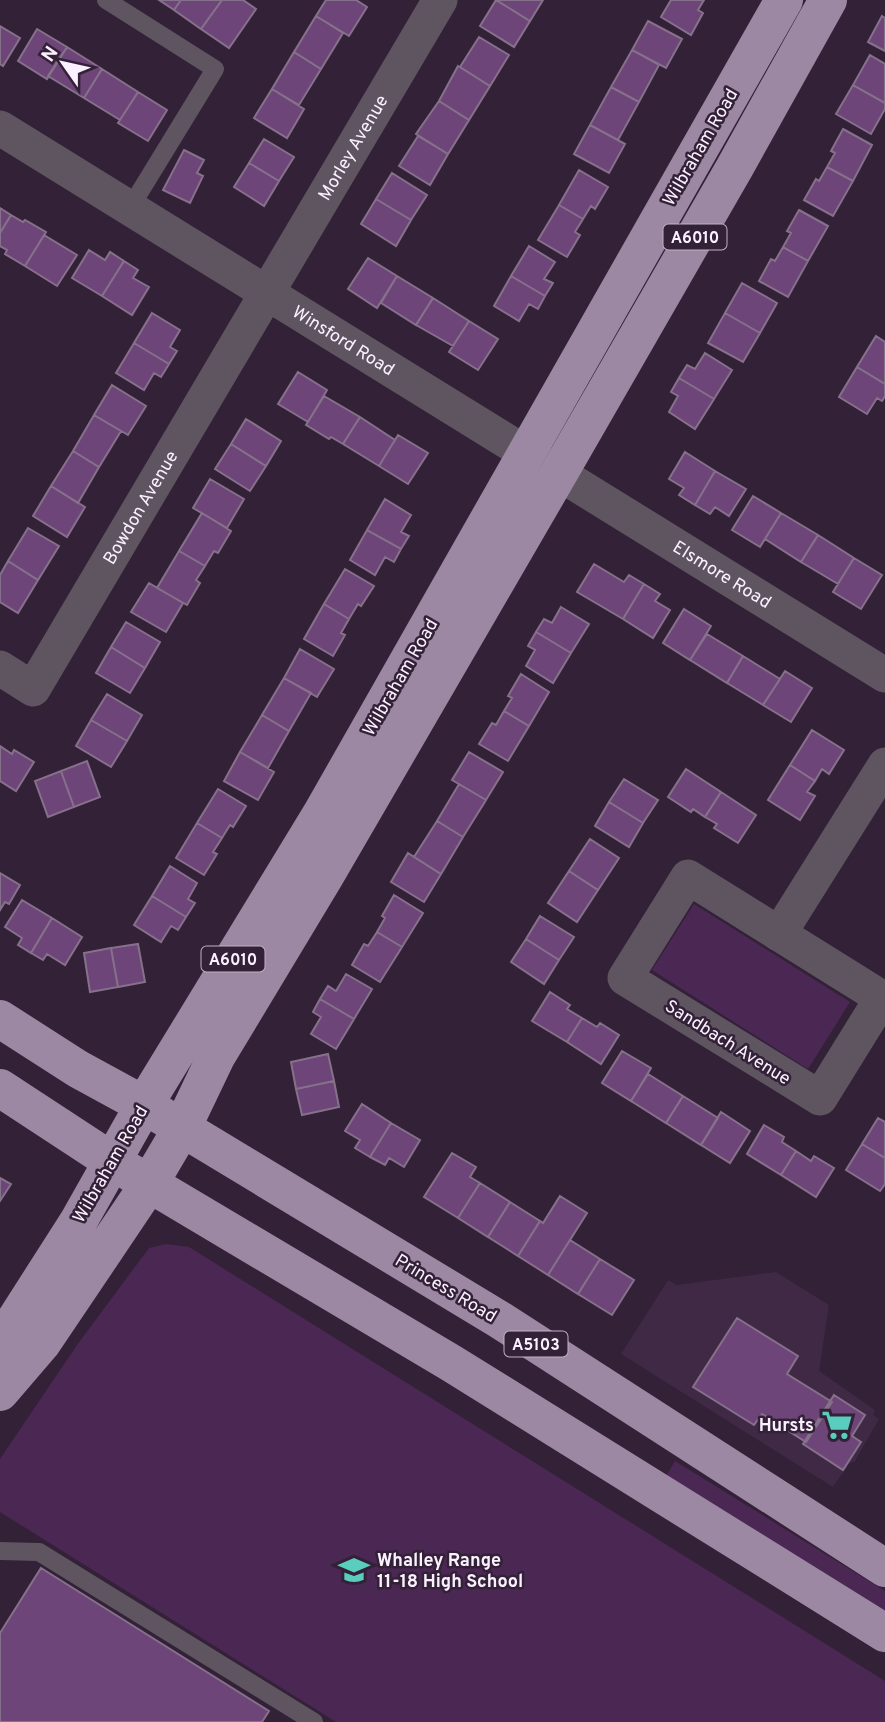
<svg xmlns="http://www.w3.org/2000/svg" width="885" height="1722" font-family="Overpass,sans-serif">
	<rect width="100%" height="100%" fill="#332137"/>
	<path fill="#3f2945" d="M776 1272 829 1305 819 1371 875 1410 873 1415 879 1419 855 1461 849 1464 833 1487 621 1354 668 1280 677 1285Z"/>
	<path fill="#4b2754" d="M694 904 850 1002 808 1069 652 970Z
		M166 1244 189 1247 885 1681V1722H336L0 1512V1459L77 1345 149 1248Z
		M675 1461 885 1591V1611L666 1476Z"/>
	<path fill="#6d4578" stroke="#86718b" stroke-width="2" d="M159 0H181L174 10Z
		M181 0H222L201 29 174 10Z
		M222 0H243L256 9 229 48 201 29Z
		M326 0H356L367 7 349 36 316 16Z
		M496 0 530 21 514 47 480 26Z
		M496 0H543L530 21Z
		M671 0H704L698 10 703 13 691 35 661 17Z
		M316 16 343 33 321 69 294 52Z
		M882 16 885 18V51L868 42Z
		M648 21 682 39 666 68 632 50Z
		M0 26 20 38 3 66 0 64Z
		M37 29 67 47 47 79 18 61Z
		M479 37 509 55 490 86 460 67Z
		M67 47 102 69 84 98 48 76Z
		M632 50 659 65 639 102 611 87Z
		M294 52 321 69 299 105 272 89Z
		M870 55 885 64V103L853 85Z
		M458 66 490 86 469 120 439 101Z
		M102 69 138 92 120 120 84 98Z
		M853 85 885 103V109L871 134 836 114Z
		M611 87 639 102 618 140 590 125Z
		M272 89 304 109 287 138 254 118Z
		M138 92 167 110 148 141 118 123Z
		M439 101 469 120 448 154 416 134Z
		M590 125 625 144 609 173 574 154Z
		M843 129 872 145 853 181 827 167 835 153 831 151Z
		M418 136 448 154 430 185 399 166Z
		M264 139 294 157 279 181 249 163Z
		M184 150 204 160 197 173 203 176 190 203 163 190Z
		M249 163 279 181 264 206 234 187Z
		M827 167 853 181 833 216 804 200 816 179 819 181Z
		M579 170 608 187 595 209 591 206 583 219 559 205Z
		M392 173 427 195 411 220 376 199Z
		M376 199 411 220 396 246 361 224Z
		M559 205 583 219 575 232 580 235 567 257 538 240Z
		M0 208 11 215 0 233Z
		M799 210 828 226 808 261 783 247 791 233 787 231Z
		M11 215 23 222 25 220 46 232 25 266 5 254 7 250 0 246V233Z
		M44 235 77 255 57 286 25 266Z
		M529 246 555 262 544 279 553 283 545 296 511 276Z
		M783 247 808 261 788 297 759 281 771 259 775 261Z
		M89 250 105 260 110 252 124 261 102 296 72 278Z
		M368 258 397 276 377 308 348 289Z
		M124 261 138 270 133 278 149 287 132 315 102 296Z
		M397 276 433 298 416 325 381 303Z
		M511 276 545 296 538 309 529 304 519 321 494 306Z
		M742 283 777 303 760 333 725 313Z
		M433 298 469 321 453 346 416 325Z
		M152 313 180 330 170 347 177 351 169 364 134 343Z
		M725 313 760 333 743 362 708 343Z
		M469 321 498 339 478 370 449 352Z
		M876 336 885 342V384L857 367Z
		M134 343 169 364 161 377 154 373 144 390 116 373Z
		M705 353 732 370 714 399 679 378 687 365 695 369Z
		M857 367 885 384V396L882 401 877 398 867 414 839 397Z
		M298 372 327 390 308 422 278 404Z
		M679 378 714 399 695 429 669 412 678 396 671 392Z
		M112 385 146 406 128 435 94 415Z
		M324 396 360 417 343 444 331 437 329 439 306 425Z
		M94 415 121 431 99 467 73 451Z
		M360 417 395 440 379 466 343 444Z
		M246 419 281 441 266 466 231 444Z
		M398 435 428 453 408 484 379 466Z
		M231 444 266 466 250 491 215 469Z
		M73 451 99 467 78 503 51 486Z
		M685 452 715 471 695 505 679 495 684 488 669 479Z
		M715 471 746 489 729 516 715 507 710 514 695 505Z
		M210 479 244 499 227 528 193 508Z
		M51 486 85 507 67 537 33 516Z
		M753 496 781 513 760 547 732 530Z
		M385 499 411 515 401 532 409 536 401 549 367 530Z
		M202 513 231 531 218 553 214 551 205 566 179 551Z
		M781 513 818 535 801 562 765 539Z
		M28 528 59 546 38 580 8 561Z
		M367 530 401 549 394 562 385 557 375 575 350 560Z
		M818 535 854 558 838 584 801 562Z
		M179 551 205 566 196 580 200 583 187 605 157 588Z
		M854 558 882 575 861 609 833 592Z
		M8 561 38 580 18 613 0 602V575Z
		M594 564 624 582 629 575 644 584 623 619 577 592Z
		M345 569 374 586 361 606 358 604 349 619 324 604Z
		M149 583 183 603 166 632 131 612Z
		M644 584 660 594 655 601 670 610 653 638 623 619Z
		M324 604 349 619 341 633 345 635 333 656 304 639Z
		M561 607 589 624 571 653 536 632 544 619 552 623Z
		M684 609 711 626 690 660 663 643Z
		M126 622 160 642 145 668 111 647Z
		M536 632 571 653 553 683 526 666 535 650 528 646Z
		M707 634 743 656 727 683 690 660Z
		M111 647 145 668 130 693 96 673Z
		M300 649 334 669 317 697 284 678Z
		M743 656 780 679 763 705 727 683Z
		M785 671 812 688 791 722 763 705Z
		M521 674 549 692 529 726 504 711 512 698 508 696Z
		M284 678 311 693 289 731 262 715Z
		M107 694 142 715 127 741 91 720Z
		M504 711 529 726 508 761 479 744 492 723 496 725Z
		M262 715 289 731 268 768 240 752Z
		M91 720 127 741 111 767 76 746Z
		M812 730 844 750 829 774 822 769 815 781 790 765Z
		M0 746 12 754 14 750 34 762 16 791 0 781Z
		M240 752 274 772 258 800 224 781Z
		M469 752 503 772 486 800 452 780Z
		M87 761 100 797 74 807 61 771Z
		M790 765 815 781 807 792 815 796 800 820 768 800Z
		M686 769 721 792 705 817 693 809 691 812 668 797Z
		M61 771 74 807 48 817 35 781Z
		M624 779 658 800 643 823 609 802Z
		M459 784 486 800 463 837 437 821Z
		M218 789 246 806 233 827 230 825 222 838 197 823Z
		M721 792 756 815 738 843 714 828 717 824 705 817Z
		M609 802 643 823 629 847 595 826Z
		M437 821 463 837 441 874 414 857Z
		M197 823 222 838 213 852 217 854 204 875 176 858Z
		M590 839 619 858 598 890 569 871Z
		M408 853 441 874 424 902 391 882Z
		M170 866 197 883 188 899 195 903 186 917 152 896Z
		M569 871 598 890 577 922 548 903Z
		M0 873 20 885 9 904 5 902 0 910Z
		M394 895 423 913 402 947 377 932 385 918 382 916Z
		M152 896 186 917 178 930 171 926 161 942 134 925Z
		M22 900 52 918 31 953 18 945 22 938 5 927Z
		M540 916 574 937 559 960 526 939Z
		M52 918 82 937 65 965 47 954 43 960 31 953Z
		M377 932 402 947 380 982 352 965 364 944 368 946Z
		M526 939 559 960 544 984 511 962Z
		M138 944 145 982 118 987 111 948Z
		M111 948 118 987 90 992 84 953Z
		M346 974 372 989 354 1019 320 999 328 986 336 991Z
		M550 992 570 1005 567 1009 582 1018 567 1042 532 1021Z
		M320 999 354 1019 336 1049 311 1034 321 1017 313 1012Z
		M582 1018 597 1027 600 1023 619 1035 601 1064 567 1042Z
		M622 1051 651 1068 631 1101 602 1083Z
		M328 1054 334 1081 296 1089 291 1062Z
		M648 1074 683 1096 666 1123 631 1101Z
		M334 1081 339 1107 302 1115 296 1089Z
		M683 1096 718 1118 701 1145 666 1123Z
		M362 1104 391 1123 370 1157 355 1148 360 1140 345 1131Z
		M721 1112 750 1131 730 1163 701 1145Z
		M878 1118 885 1122V1158L862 1144Z
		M391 1123 420 1140 404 1167 389 1158 385 1165 370 1157Z
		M764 1125 784 1137 782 1142 796 1151 781 1175 747 1154Z
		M862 1144 885 1158V1184L880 1191 846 1170Z
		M796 1151 811 1161 814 1156 834 1168 816 1197 781 1175Z
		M452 1153 476 1167 470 1177 480 1183 458 1218 424 1197Z
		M0 1178 11 1184 0 1201Z
		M480 1183 510 1202 488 1237 458 1218Z
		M560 1196 587 1213 548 1275 518 1256 540 1221 543 1223Z
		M510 1202 540 1221 518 1256 488 1237Z
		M570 1240 600 1259 578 1294 548 1275Z
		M600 1259 634 1280 612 1315 578 1294Z
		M737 1318 798 1356 787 1374 832 1402 806 1442 762 1414 754 1425 693 1387Z
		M834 1395 865 1415 852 1436 861 1442 843 1470 803 1444Z
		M41 1568 269 1711 262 1722H0V1633Z"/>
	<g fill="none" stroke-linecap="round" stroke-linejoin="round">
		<path stroke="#5e5560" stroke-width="18" d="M106 0 215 69 130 208
			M0 1551 39 1552 314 1722"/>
		<g stroke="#5e5560" stroke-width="35">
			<path id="s1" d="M0 128 885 675"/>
			<path id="s2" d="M0 668 33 689 440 0"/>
			<path d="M688 877 882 998 820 1098 625 978Z"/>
			<path d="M779 934 885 765"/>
		</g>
		<path stroke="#9c88a2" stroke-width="38" d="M0 1019 78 1069 144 1105 500 1320 885 1568
			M0 1088 113 1162 451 1363 885 1633
			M0 1344 78 1222 144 1105 322 813 784 0
			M0 1392 42 1343 149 1184 182 1128 216 1057 325 876 559 473 735 167 828 0"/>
	</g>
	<defs>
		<g id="supermarket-bare" transform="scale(2.415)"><path d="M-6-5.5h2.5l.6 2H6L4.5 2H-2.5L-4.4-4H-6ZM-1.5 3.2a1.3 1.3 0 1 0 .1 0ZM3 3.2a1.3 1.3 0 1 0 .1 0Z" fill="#59cebe" stroke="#332137" stroke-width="2.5" paint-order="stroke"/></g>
		<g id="school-bare" transform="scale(2.415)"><path d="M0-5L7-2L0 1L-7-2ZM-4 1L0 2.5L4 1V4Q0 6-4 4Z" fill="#59cebe" stroke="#332137" stroke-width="2.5" paint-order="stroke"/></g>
	</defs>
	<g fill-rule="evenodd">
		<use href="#supermarket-bare" x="837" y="1425"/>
		<use href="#school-bare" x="354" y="1570"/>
	</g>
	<g text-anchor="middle" stroke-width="5" stroke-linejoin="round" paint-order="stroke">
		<g fill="#332137" stroke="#bfb2c3" stroke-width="2">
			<rect x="663.5" y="224.5" width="63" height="25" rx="5"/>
			<rect x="201.5" y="946.5" width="63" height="25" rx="5"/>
			<rect x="504.5" y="1331.5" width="63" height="25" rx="5"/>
		</g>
		<g font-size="16" font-weight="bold" fill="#fbf0ff">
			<text x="695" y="243">A6010</text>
			<text x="233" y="965">A6010</text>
			<text x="536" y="1350">A5103</text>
		</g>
		<g font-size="18" fill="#fbf0ff" stroke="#332137">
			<text dy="6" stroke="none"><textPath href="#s2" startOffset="668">Morley Avenue</textPath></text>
			<text transform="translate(700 147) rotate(-60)" y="6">Wilbraham Road</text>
			<text dy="6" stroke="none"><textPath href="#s1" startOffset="404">Winsford Road</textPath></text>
			<text dy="6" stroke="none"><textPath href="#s2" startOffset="250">Bowdon Avenue</textPath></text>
			<text dy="6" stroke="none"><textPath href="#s1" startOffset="849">Elsmore Road</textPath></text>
			<text transform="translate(400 677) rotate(-60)" y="6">Wilbraham Road</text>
			<text transform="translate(728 1042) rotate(32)" y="6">Sandbach Avenue</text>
			<text transform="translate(110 1164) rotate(-60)" y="6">Wilbraham Road</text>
			<text transform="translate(446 1288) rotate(31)" y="6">Princess Road</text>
		</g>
		<g font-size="18" font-weight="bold" fill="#fbf0ff" stroke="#332137" text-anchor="end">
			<text x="814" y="1431">Hursts</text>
			<text x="377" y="1566" text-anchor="start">Whalley Range<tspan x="377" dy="21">11-18 High School</tspan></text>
		</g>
	</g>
	<g transform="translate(63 63) rotate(304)" stroke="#332137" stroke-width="5" paint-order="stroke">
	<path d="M0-5L12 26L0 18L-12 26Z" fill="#fbf0ff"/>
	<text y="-10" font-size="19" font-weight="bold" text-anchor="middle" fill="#fbf0ff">N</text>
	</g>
</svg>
